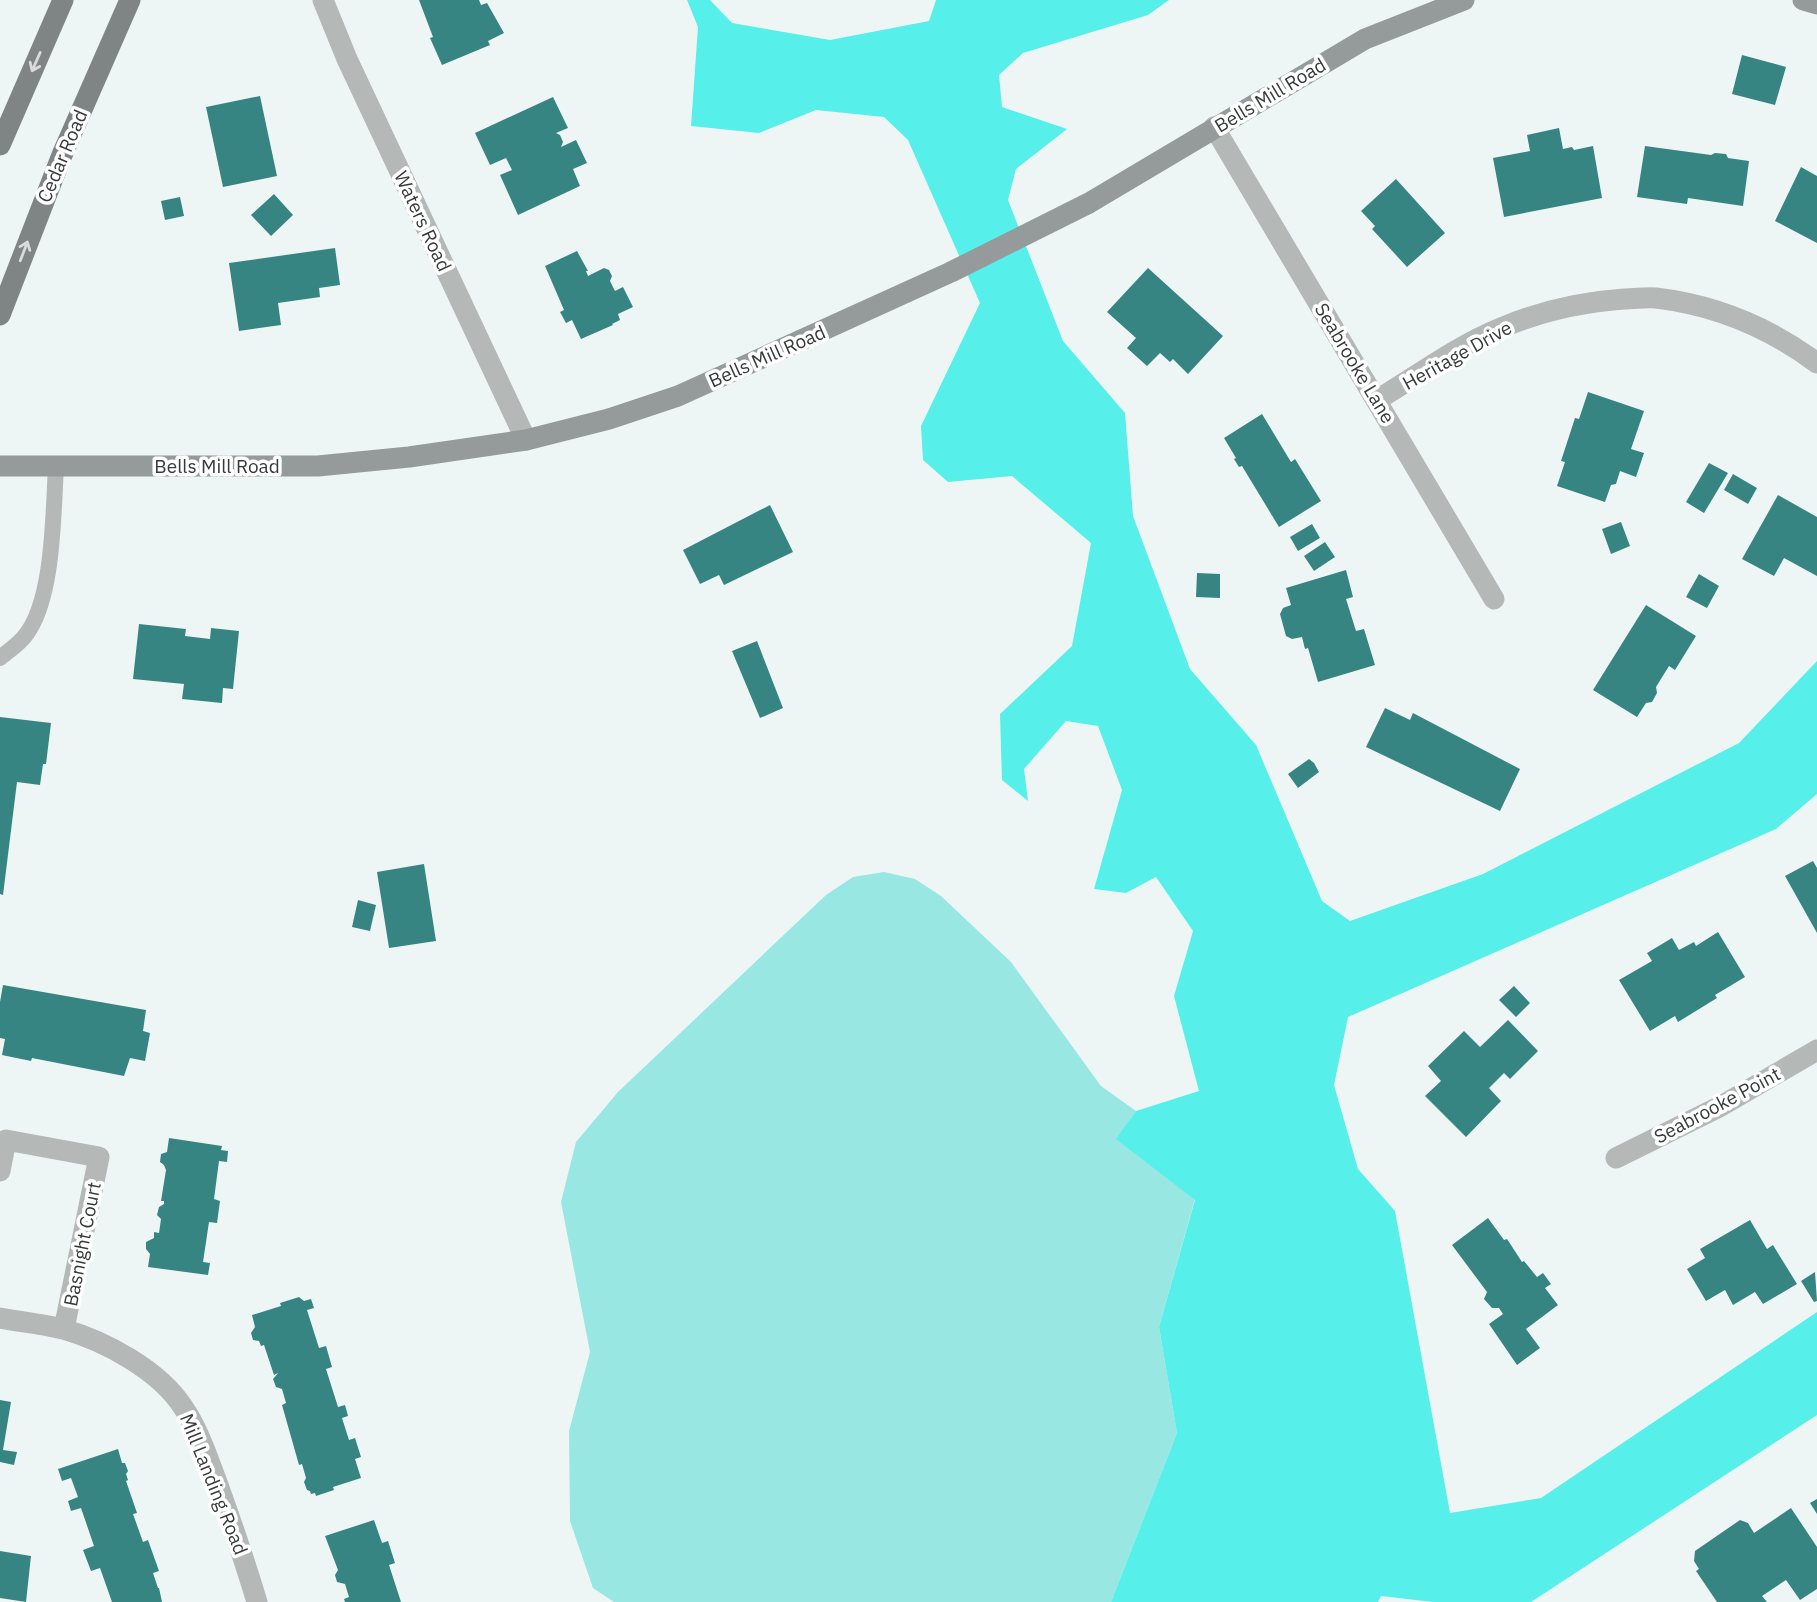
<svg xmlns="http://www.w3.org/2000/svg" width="1817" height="1602" font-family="'IBM Plex Sans',sans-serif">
	<rect width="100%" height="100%" fill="#eef6f5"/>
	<path fill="#98e7e3" d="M884 872 915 879 941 896 1011 962 1101 1086 1136 1111 1117 1139 1195 1199 1159 1327 1177 1433 1111 1602H614L593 1588 570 1521 569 1431 590 1352 561 1202 576 1142 618 1092 826 895 853 877Z"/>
	<path fill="#57efea" d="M687 0H710L732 23 830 40 929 21 936 0H1169L1148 15 1023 53 999 75 1002 107 1067 129 1016 169 1008 200 1063 341 1125 413 1133 516 1190 669 1256 745 1322 901 1350 921 1483 874 1739 743 1817 661V794L1776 829 1348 1017 1334 1085 1358 1169 1395 1211 1450 1513 1541 1498 1817 1312V1415L1531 1602H1433L1381 1596 1378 1602H1111L1177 1433 1159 1327 1195 1200 1116 1139 1136 1111 1199 1091 1174 996 1193 931 1156 877 1126 893 1094 889 1122 790 1098 726 1066 721 1024 769 1028 801 1002 780 1000 714 1072 646 1091 543 1012 476 948 482 923 460 921 426 980 303 908 140 884 117 816 110 759 133 691 126 698 27Z"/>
	<path fill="#378582" d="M419 0H479L481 5 487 3 504 33 488 41 490 45 442 65 430 38 433 37Z
		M1742 55 1786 67 1775 105 1732 94Z
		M260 96 277 176 223 187 206 107Z
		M553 97 568 128 556 133 560 135 563 142 561 147 576 140 587 163 573 169 580 186 518 215 500 175 512 170 506 158 490 165 475 133Z
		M1559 128 1563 149 1572 147 1574 150 1593 146 1602 198 1504 217 1493 158 1530 151 1527 135Z
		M1645 146 1711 155 1715 153 1726 154 1728 158 1749 161 1743 206 1688 198 1687 204 1637 197Z
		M1801 167 1817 176V243L1775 221Z
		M1396 179 1445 233 1407 267 1372 229 1375 226 1361 211Z
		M274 194 293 215 271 236 251 215Z
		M180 197 184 216 165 220 161 201Z
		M335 248 340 285 319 288 320 297 278 303 281 325 239 331 229 263Z
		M577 251 588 271H586L588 276 604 268 609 270 612 276 610 281 615 291 623 287 633 307 618 314 620 320 612 324 613 325 581 339 572 320 566 323 560 312 564 310 545 266Z
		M1148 268 1223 336 1188 374 1173 359 1170 362 1160 353 1147 366 1127 348 1136 338 1107 312Z
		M1588 392 1644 411 1631 449 1644 453 1636 477 1620 471 1616 484 1611 485 1605 502 1557 486 1565 462 1561 461 1575 418 1579 419Z
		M1262 414 1291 462 1295 459 1321 501 1279 527 1242 466 1239 467 1234 459 1236 458 1224 438Z
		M1709 463 1728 473 1704 513 1686 502Z
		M1733 474 1757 488 1748 504 1724 490Z
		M1778 495 1817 517V576L1784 558 1774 576 1742 559Z
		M770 505 793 552 724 585 719 575 700 584 683 550Z
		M1621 522 1630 546 1611 554 1602 529Z
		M1312 524 1320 538 1298 551 1290 537Z
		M1325 542 1335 557 1314 571 1304 556Z
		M1346 570 1353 597 1346 599 1356 631 1364 629 1375 665 1318 682 1308 648 1305 649 1302 637 1292 639 1286 636 1280 614 1283 608 1291 605 1286 588Z
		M1197 573 1220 574V598L1196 597Z
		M1699 574 1719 586 1707 608 1686 597Z
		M1646 605 1696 636 1675 670 1669 666 1656 687 1657 693 1652 702 1646 703 1637 717 1593 690Z
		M139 624 186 629 185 636 210 639 211 628 239 631 233 689 223 688 222 703 182 699 184 684 133 679Z
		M757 641 783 708 760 718 732 651Z
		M1385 708 1410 720 1413 713 1520 769 1500 811 1366 747Z
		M0 717 51 723 46 764H43L40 785 17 782 3 895 0 894Z
		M1309 759 1314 763 1319 772 1298 788 1288 774Z
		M1813 861 1817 868V933L1785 876Z
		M424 864 436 941 389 948 377 872Z
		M358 900 376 905 370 931 352 927Z
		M1718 932 1745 977 1715 995 1717 998 1678 1022 1675 1016 1650 1031 1619 980 1652 961 1647 953 1672 938 1679 950 1694 942 1696 946Z
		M3 985 146 1010 143 1031 150 1033 145 1061 130 1058 124 1076 32 1058 31 1061 2 1055 5 1039 0 1038V1002Z
		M1514 986 1530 1003 1516 1017 1499 1000Z
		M1508 1020 1538 1051 1510 1079 1504 1073 1489 1088 1501 1101 1466 1137 1425 1096 1441 1081 1428 1066 1464 1031 1480 1047Z
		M169 1138 222 1146 221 1150 228 1151 227 1162 219 1161 214 1199 220 1201 217 1223 209 1222 203 1262 210 1263 208 1275 148 1267 150 1254 146 1249V1242L154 1238V1232L159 1233 161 1219 157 1215 159 1207 164 1204V1201H161L166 1170 164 1165 160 1162 161 1154 167 1152Z
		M1488 1218 1504 1240 1507 1239 1522 1262 1524 1261 1537 1277 1543 1273 1551 1284 1545 1288 1558 1305 1526 1329 1540 1348 1517 1365 1489 1324 1503 1314 1499 1308H1492L1484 1299 1487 1292 1452 1245Z
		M1750 1220 1767 1249 1773 1245 1797 1284 1763 1304 1755 1292 1733 1305 1725 1290 1706 1301 1687 1269 1705 1258 1700 1249Z
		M1815 1272 1817 1301 1814 1302 1801 1281Z
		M299 1297 304 1301 311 1299 314 1308 307 1310 319 1348 326 1346 332 1367 326 1369 338 1407 345 1405 348 1416 342 1418 349 1440 355 1438 361 1457 355 1459 361 1478 333 1487 334 1490 316 1496 315 1493 311 1494 310 1491 307 1490 304 1482 306 1478 302 1464 299 1465 282 1405 286 1403 282 1389 276 1387 273 1379 278 1373 274 1375 264 1345 261 1346 259 1341 253 1340 251 1333 255 1327 252 1315 281 1306 280 1303Z
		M0 1400 11 1402 3 1450 17 1452 14 1465 0 1462Z
		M118 1449 122 1463H125L128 1471 126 1474 128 1480 126 1481 137 1513 133 1514 143 1542 148 1540 159 1571 153 1573 158 1588H159L162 1602H112L100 1568 91 1571 83 1550 94 1546 81 1508 71 1511 68 1501 78 1497 71 1478 62 1481 58 1469Z
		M1817 1499V1514L1810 1503Z
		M1791 1508 1817 1547V1589L1800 1600 1786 1580 1762 1596 1767 1602H1717L1696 1571 1699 1569 1694 1561 1695 1551 1740 1520 1748 1523 1754 1533Z
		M374 1520 382 1543 388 1541 395 1563 389 1565 401 1602H345L344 1599 349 1597 345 1584 337 1582 335 1575 338 1570 325 1536Z
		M0 1551 31 1556 26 1602 0 1598Z"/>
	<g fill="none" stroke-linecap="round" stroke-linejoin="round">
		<path stroke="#b4b8b7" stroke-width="16" d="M0 658C8 651 18 645 25 636 54 600 53 513 56 467"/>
		<path stroke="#b4b8b7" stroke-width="21" d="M323 0 347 59 526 440
			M1214 127 1494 599
			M1377 400C1417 376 1457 346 1501 328 1541 311 1581 302 1624 299 1635 299 1646 297 1656 298 1715 305 1770 328 1817 363
			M1616 1158 1721 1106 1817 1050
			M0 1171 6 1140 99 1157 64 1329
			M0 1318C21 1322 43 1324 63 1329 105 1341 159 1370 183 1407 199 1430 208 1459 218 1485 232 1524 245 1562 257 1602"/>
		<path stroke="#959a9a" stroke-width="21" d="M1803 0 1817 4
			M0 466H318L409 457 526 440 609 419 678 396 951 272 1089 203 1365 39 1464 0"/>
		<path stroke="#7f8585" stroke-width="21" d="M0 145 63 0
			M0 315 62 155 130 0"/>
	</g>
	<defs><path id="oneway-shaft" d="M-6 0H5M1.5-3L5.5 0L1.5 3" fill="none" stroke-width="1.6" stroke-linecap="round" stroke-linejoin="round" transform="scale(1.75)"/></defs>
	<g stroke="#d9dada">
		<use href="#oneway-shaft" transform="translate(36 62) rotate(114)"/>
		<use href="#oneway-shaft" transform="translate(24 251) rotate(-69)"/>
	</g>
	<g text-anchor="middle" stroke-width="7" stroke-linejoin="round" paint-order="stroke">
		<g font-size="19" fill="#373a3a" stroke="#fff">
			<text transform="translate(1270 95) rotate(-31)" y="7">Bells Mill Road</text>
			<text transform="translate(62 156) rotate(-67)" y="7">Cedar Road</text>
			<text transform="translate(423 221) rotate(65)" y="7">Waters Road</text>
			<text transform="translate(1457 355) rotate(-29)" y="7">Heritage Drive</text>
			<text transform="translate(767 356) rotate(-24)" y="7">Bells Mill Road</text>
			<text transform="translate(1355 363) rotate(59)" y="7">Seabrooke Lane</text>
			<text x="217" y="473">Bells Mill Road</text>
			<text transform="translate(1717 1105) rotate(-28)" y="7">Seabrooke Point</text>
			<text transform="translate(82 1244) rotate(-79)" y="7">Basnight Court</text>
			<text transform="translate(214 1484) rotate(68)" y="7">Mill Landing Road</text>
		</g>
	</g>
</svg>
